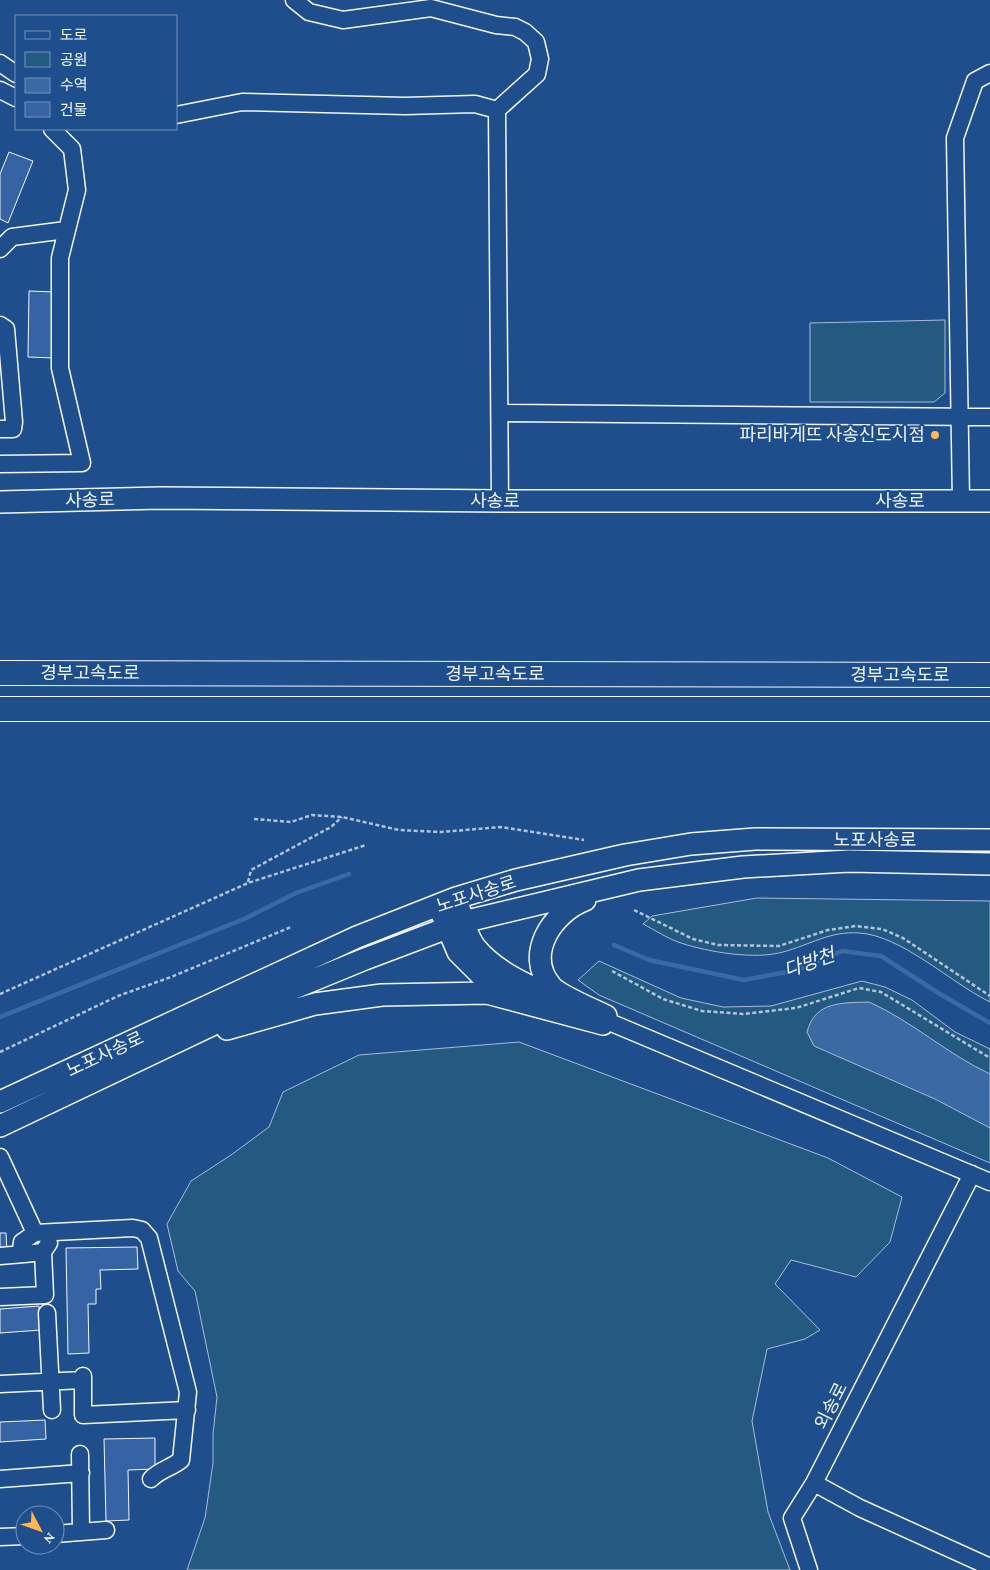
<svg xmlns="http://www.w3.org/2000/svg" width="990" height="1570" font-family="'Crimson Pro','Noto Sans KR',serif">
	<rect width="100%" height="100%" fill="#1f4e8c"/>
	<path fill="#245a82" stroke="#a8bbd7" d="M945 320V393L934 402H810V323Z
		M757 898 990 901V1002C951 983 901 935 859 933 829 931 810 945 783 952 755 960 708 952 681 943 668 939 655 930 643 924L652 916Z
		M599 961 681 998 723 1007 771 1006 862 981 885 987 912 1000 955 1032 990 1049V1163L599 995 578 980Z
		M519 1042 828 1158 902 1197 890 1242 856 1277 791 1260 775 1284 820 1330 805 1339 767 1349 752 1421 768 1512 790 1570H187L205 1518 213 1463V1434L217 1397 195 1291 178 1271 167 1224 191 1181 231 1155 269 1127 283 1092 359 1055Z"/>
	<path fill="#3b69a3" stroke="#a8bbd7" d="M869 1002C912 1021 947 1054 990 1074V1128L935 1099 814 1046 807 1032C815 1001 842 1003 869 1002Z"/>
	<g fill="none" stroke-linecap="round" stroke-linejoin="round">
		<path stroke="#3b69a3" stroke-width="4.5" d="M614 945 649 960 744 980 797 970 842 951 881 956 940 994 990 1023
			M0 1017 244 919 296 893 349 874"/>
	</g>
	<path fill="#3563a3" stroke="#f2f6ff" d="M9 152 33 161 8 223 0 219V174Z
		M29 291 55 292 54 358 28 357Z
		M0 1233H6L7 1253H0Z
		M137 1247 138 1269 100 1270 101 1289H96V1304H88L89 1353 68 1354 66 1248Z
		M39 1306 41 1330 0 1333V1309Z
		M45 1420 46 1439 0 1442V1422Z
		M155 1438V1469L128 1470 129 1520 106 1521 104 1439Z"/>
	<g fill="none" stroke-linecap="round" stroke-linejoin="round">
		<g stroke="#f2f6ff" stroke-width="19">
			<path id="minor" d="M294 0 309 12 343 20 431 8 496 25 515 27 525 32 536 42 540 59 537 74 497 110 500 501
				M0 63 16 74
				M0 90 16 98
				M176 115 242 102 405 106 475 104 497 110
				M0 249 12 237 66 230
				M0 325 6 329 14 422 13 429H0
				M501 413 990 417
				M0 464 82 463 60 368V258L77 190 72 149 52 129
				M961 501 955 138 975 81 990 73
				M614 1024 990 1182
				M0 1157 35 1233 133 1228 142 1230 149 1238 188 1392 181 1460C171 1468 159 1470 151 1479
				M972 1174 814 1483 860 1508 990 1567
				M35 1233 22 1242 21 1250 24 1254 43 1252 49 1243
				M0 1256 24 1254
				M0 1297 45 1295 43 1252
				M47 1313 52 1410
				M83 1376V1415L187 1410
				M0 1384 83 1380
				M80 1454 81 1532
				M0 1479 81 1473
				M55 1534 106 1530
				M0 1537 25 1536
				M809 1570 792 1518 814 1483"/>
		</g>
		<g stroke="#f2f6ff" stroke-width="24">
			<path id="major" d="M0 502 160 498 500 501H990
				M585 900C553 912 524 954 551 986 558 995 594 1010 606 1016
				M459 908C463 920 467 937 475 947 496 973 532 988 561 1000
				M442 914 458 952 480 974 512 993
				M227 1029 315 1004 382 995 487 993 603 1024
				M0 1102 357 937 456 898 516 880 625 855 691 844 755 839 990 840
				M0 1126 260 1002 365 959 463 922 639 880 743 867 849 861 990 864"/>
		</g>
		<g stroke="#f2f6ff" stroke-width="26">
			<path id="highway" d="M0 673 990 675
				M0 709H990"/>
		</g>
		<path stroke="#b3c4dc" stroke-width="2.5" stroke-dasharray="4 2.5" stroke-linecap="butt" d="M254 819 291 822 312 815 342 817 399 830 441 832 501 827 584 840
			M248 882 251 870 331 827 342 817
			M634 910 693 939 718 945 779 946 828 930 856 926 882 929 903 938 990 996
			M612 971 663 999 702 1011 743 1014 796 1008 859 988 881 992 990 1058
			M0 994 248 883 366 845
			M0 1052 118 996 171 977 291 927"/>
		<use href="#minor" stroke="#1f4e8c" stroke-width="16"/>
		<use href="#major" stroke="#1f4e8c" stroke-width="21"/>
		<use href="#highway" stroke="#1f4e8c" stroke-width="24"/>
	</g>
	<circle fill="#ffb74d" stroke="#1f4e8c" stroke-width="2" cx="935" cy="435" r="5"/>
	<g text-anchor="middle" stroke-width="4" stroke-linejoin="round" paint-order="stroke">
		<g font-size="18" fill="#f2f6ff" stroke="#1f4e8c" text-anchor="end">
			<text x="925" y="441">파리바게뜨 사송신도시점</text>
		</g>
		<g font-size="18" fill="#f2f6ff" stroke="#1f4e8c">
			<text transform="translate(90 500) rotate(-1)" y="6">사송로</text>
			<text x="495" y="507">사송로</text>
			<text x="900" y="507">사송로</text>
			<text x="90" y="679">경부고속도로</text>
			<text x="495" y="680">경부고속도로</text>
			<text x="900" y="681">경부고속도로</text>
			<text x="875" y="846">노포사송로</text>
			<text transform="translate(476 894) rotate(-18)" y="6">노포사송로</text>
			<text transform="translate(105 1054) rotate(-25)" y="6">노포사송로</text>
			<text transform="translate(831 1406) rotate(-63)" y="6">외송로</text>
		</g>
		<g font-size="19" font-style="italic" fill="#f2f6ff" stroke="#1f4e8c">
			<text transform="translate(809 962) rotate(-19)" y="7">다방천</text>
		</g>
	</g>
	<rect x="15" y="15" width="162" height="115" fill="#1f4e8c" stroke="#7391ba"/>
	<rect x="25" y="31" width="25" height="8" fill="#1f4e8c" stroke="#7391ba"/>
	<text x="60" y="40" font-size="15" fill="#f2f6ff">도로</text>
	<rect x="25" y="52" width="25" height="15" fill="#245a82" stroke="#7391ba"/>
	<text x="60" y="65" font-size="15" fill="#f2f6ff">공원</text>
	<rect x="25" y="78" width="25" height="15" fill="#3b69a3" stroke="#7391ba"/>
	<text x="60" y="90" font-size="15" fill="#f2f6ff">수역</text>
	<rect x="25" y="102" width="25" height="15" fill="#3563a3" stroke="#7391ba"/>
	<text x="60" y="115" font-size="15" fill="#f2f6ff">건물</text>
	<g transform="translate(40 1530) rotate(131)"><circle r="24" fill="#1f4e8c" stroke="#7391ba"/>
	<path d="M0-4L9 19L0 12L-9 19Z" fill="#ffb74d"/>
	<text y="-8" font-size="14" font-weight="bold" text-anchor="middle" fill="#f2f6ff">N</text>
	</g>
</svg>
